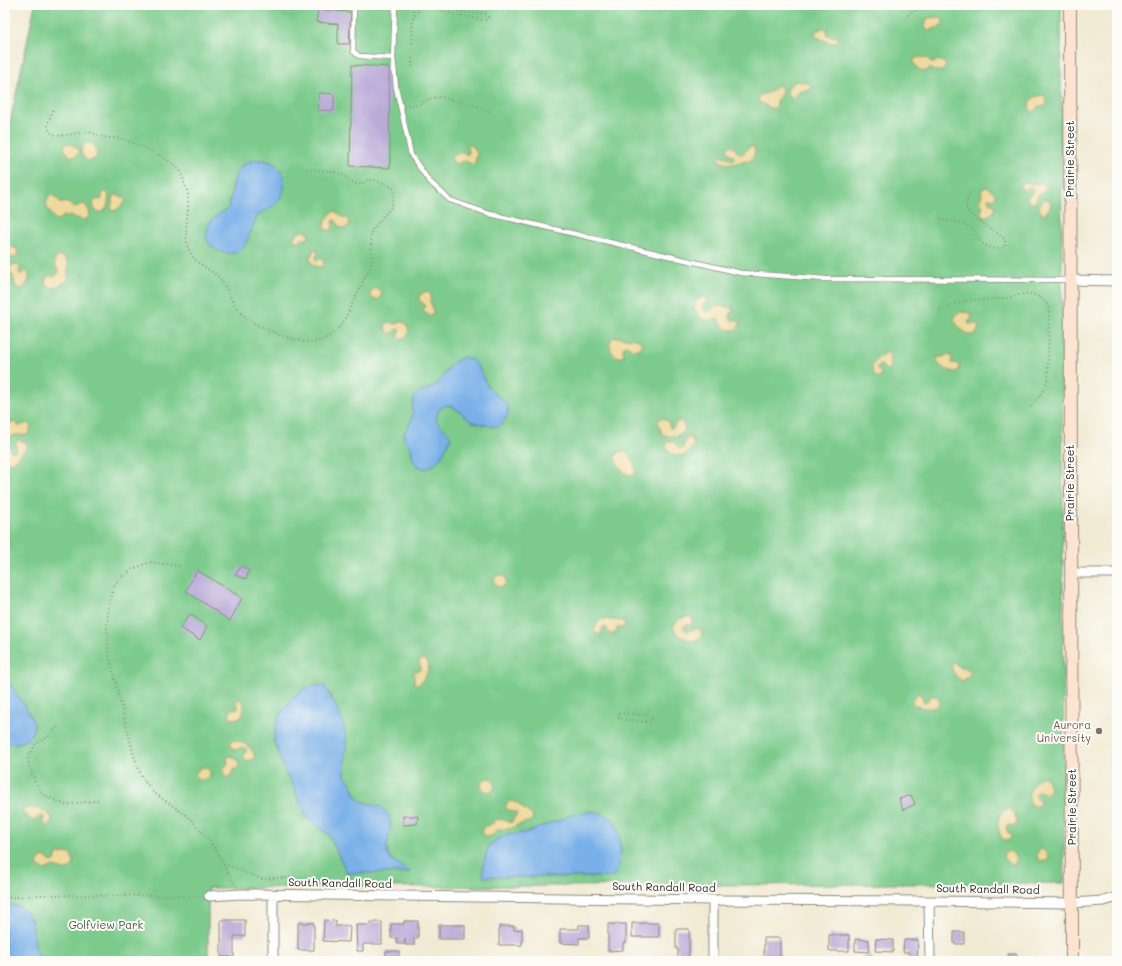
<svg xmlns="http://www.w3.org/2000/svg" width="1122" height="966" font-family="Mali,sans-serif">
	<rect width="100%" height="100%" fill="#fdfcf7"/>
	<filter id="ink" filterUnits="userSpaceOnUse"><feTurbulence type="fractalNoise" baseFrequency=".025" numOctaves="2"/><feDisplacementMap in="SourceGraphic" scale="8" xChannelSelector="R" yChannelSelector="G"/><feConvolveMatrix kernelMatrix="1 2 1 2 8 2 1 2 1" color-interpolation-filters="sRGB"/></filter>
	<filter id="wash" filterUnits="userSpaceOnUse"><feTurbulence type="fractalNoise" baseFrequency=".012" numOctaves="4" result="noise"/><feDisplacementMap in="SourceGraphic" scale="16" xChannelSelector="R" yChannelSelector="G"/><feGaussianBlur stdDeviation="0.9" result="paint"/><feColorMatrix in="noise" values="0 0 0 0 0 0 0 0 0 0 0 0 0 0 0 0 0 1.4 0 .05"/><feComposite in="paint" operator="in"/></filter>
	<g filter="url(#wash)">
		<rect width="100%" height="100%" fill="#f1ead3"/>
		<path fill="#7ccb8c" stroke="#547b5c" d="M35 5H1061L1064 883 208 888V961H5V146Z"/>
		<path fill="#eeda9e" stroke="#8c8264" d="M940 17 943 21 942 26 928 31H927L925 26 927 18Z
			M822 28H827V35L838 37 839 38 836 42 831 43C827 41 817 38 815 34V32Z
			M921 57 929 59 931 62 934 63 938 60 945 63C946 67 945 69 941 71H934L929 68 926 71H920L913 62 914 59Z
			M798 81 809 83 811 86 810 90 800 91 793 98 789 97C784 89 791 83 798 81Z
			M778 85C785 87 781 97 776 100L777 106 775 108H770L759 102 758 98C762 92 765 95 770 92 773 90 774 87 778 85Z
			M1042 95 1046 97 1047 103 1044 106H1039L1034 112 1031 111 1029 108 1030 102 1035 97Z
			M88 143 93 144C96 148 97 153 96 158L89 161C80 158 78 146 88 143Z
			M66 144C72 143 76 146 79 151V153L75 157 70 156 65 150 64 146Z
			M468 145 473 146 477 153 475 163 473 165C471 164 467 161 465 161 461 161 459 164 454 164L451 158C453 155 454 155 458 154L461 151 467 155 469 152 467 150V147Z
			M730 146 735 148C740 159 745 152 750 146L754 147C756 152 754 156 751 160 748 162 745 161 741 162 729 164 731 166 719 161V157C724 154 727 158 731 160L734 159V157L727 151 728 148Z
			M1025 182 1032 184 1041 183C1050 188 1045 192 1038 195L1035 203H1030L1028 201 1027 197 1032 193 1033 189 1031 187 1022 190 1020 185Z
			M986 187C990 188 996 193 996 197L993 199 988 198 989 202 996 206C995 212 990 216 984 216L981 214V211L983 207C981 203 978 200 982 196L981 190Z
			M104 192H106L109 195 107 208 102 212H97L94 208 93 202 95 200 102 199V194Z
			M51 195 54 196 60 202 68 203 73 207H75L83 204 86 205 90 213 88 218 83 220 65 215C56 223 55 220 50 212 46 207 46 203 48 197Z
			M116 195 123 197 126 201 118 209 114 211 112 210C110 205 113 201 114 196Z
			M1045 199H1048L1051 203 1050 207 1046 213 1043 214 1040 211 1039 206 1043 201Z
			M335 211C337 212 338 214 340 215 345 221 350 215 349 226 346 229 343 228 339 227L337 222 334 220 332 230H327L324 228C323 222 330 213 335 211Z
			M302 231H307L309 236 308 239H302L298 242 294 240V236Z
			M10 246 17 249 18 252 17 256 14 258 9 256 7 253 8 247Z
			M316 249 318 253 316 256V260H318L322 259 323 260 324 265 321 267 315 266 309 259 314 250Z
			M60 256 64 257 68 263V280C63 284 56 288 50 288L45 283 47 276H55L58 274V270C54 264 52 259 60 256Z
			M16 264 18 265 20 267 19 272 20 274H23L25 271H27C32 277 27 288 19 289L15 285 13 276 9 270 12 265Z
			M370.5 294a5.5 5.5 0 1 1 11 0a5.5 5.5 0 1 1-11 0Z
			M426 291 429 293 431 295 430 302 433 308V314L429 315 424 312 423 310 425 305 419 300V296Z
			M703 297H706L708 300 702 307 703 310C709 313 711 310 715 306L725 307H730L733 310 730 315V319L733 320H737L740 322V325L736 330H733L726 329 718 319C705 323 701 320 694 308 695 302 696 299 703 297Z
			M960 312 971 313 972 316 971 319 968 322 969 324 976 323 979 326 977 333C975 334 974 335 971 335 965 334 955 324 954 319L956 315Z
			M389 322C391 323 393 324 396 324 399 324 401 320 405 323 409 325 410 335 406 337 405 338 401 338 399 338L398 336 400 330 397 329 395 330 391 334 388 333 385 327 386 324Z
			M614 337 637 339 640 341 642 346 641 348 633 350 627 345 624 347 623 349 624 356C614 361 604 345 614 337Z
			M887 352 890 354V368L888 370H886L881 365 878 366 876 368 877 370 880 371 881 373V377L877 378 873 373 872 366C875 361 881 354 887 352Z
			M949 355 952 357V363L958 364 959 369 957 372C948 371 940 368 936 360L937 358Z
			M662 418 668 421 670 428H673L677 422 680 421 683 423 685 430C679 437 670 438 662 434L658 423 659 419Z
			M12 422 17 423 18 426H20L24 424 28 423 31 427 30 431 27 435H15L8 439H5V428Z
			M689 437 694 441C694 458 669 461 666 445L667 442 671 441 675 443 680 449H683L685 440Z
			M17 440 26 442 27 447 14 462 9 463 5 459V445H8L11 451H16C17 447 15 444 17 440Z
			M622 451C631 451 637 467 635 475 624 477 618 466 615 457L619 452Z
			M494 581a6 6 0 1 1 12 0a6 6 0 1 1-12 0Z
			M690 616 693 621C692 625 688 625 684 626V628L685 630 688 631 700 628 702 634 700 638 693 641C685 639 674 635 673 626L681 618Z
			M602 619 623 621 625 624 624 627H618L616 632 614 634H609L606 627H604L602 628V634H598L595 633C594 626 598 623 602 619Z
			M425 659C433 667 425 678 418 685L415 684C414 679 413 674 415 670L418 671 421 669 419 662 420 660Z
			M952 663H955C957 664 958 666 960 668 964 670 963 667 967 669 975 672 965 679 962 681 956 677 950 670 952 663Z
			M917 694H919L922 696 923 702H925L927 701 930 696C931 696 935 696 936 696 941 698 941 704 937 706 931 710 917 708 912 703L913 700Z
			M240 699C247 703 243 711 242 717L239 718 231 719 229 716 230 712 232 709 239 708 236 702 237 700Z
			M233 740C243 741 251 747 255 756 253 760 250 761 246 761L244 759V754L247 750 245 748 241 747 239 749 234 750 230 744 231 742Z
			M229 756C236 756 239 760 239 767L234 770 230 777H225C222 771 223 767 228 764L227 759Z
			M205 767C210 769 211 773 209 777 204 780 200 782 196 778L195 774 200 768Z
			M1042 776 1047 779 1050 789 1046 795 1040 791 1037 792 1035 795 1040 802 1039 806H1032C1024 796 1032 782 1042 776Z
			M481 785a7 7 0 1 1 14 0a7 7 0 1 1-14 0Z
			M510 801C519 802 519 806 525 810 529 813 531 813 533 817L531 821 517 825 511 829H498L491 836 487 837C483 834 481 832 483 827L490 825 497 819 504 820 511 823 517 813 506 809C505 805 507 803 510 801Z
			M25 808C34 807 52 810 52 821L47 826 43 824 44 817 42 815 34 821C29 820 29 816 24 815L23 811Z
			M1006 809H1010L1015 814 1017 825 1013 826 1008 825 1006 829 1011 836V839L1006 841 1001 837C997 827 996 815 1006 809Z
			M1041 849C1046 851 1048 855 1048 860L1041 862 1038 859 1037 855 1039 850Z
			M1009 851 1012 852C1015 857 1018 861 1013 865L1007 862 1003 857 1004 853Z
			M64 853 71 854 74 863C67 875 61 868 53 867 49 867 47 870 44 870L37 866 38 862 41 858 45 857 51 862 55 861 57 855Z"/>
		<path fill="#79b0e8" stroke="#526e8a" d="M256 160C279 158 292 178 280 198 277 203 271 208 266 211 263 212 260 213 258 215 249 228 249 258 225 253 218 251 212 248 208 242 204 234 208 222 215 217 220 212 225 213 229 206 231 201 231 196 232 191 233 183 236 169 244 164 247 162 252 161 256 160Z
			M464 357C483 362 480 378 491 390 497 397 505 398 508 408 509 416 504 422 499 427 494 427 475 423 471 421 462 415 457 406 445 405L439 410 436 418 438 423 450 435 451 437C445 451 440 463 426 469L417 466 414 462 412 456 411 448 403 438C404 429 410 426 412 418 413 412 411 403 415 397 419 390 430 390 436 384 443 379 446 369 453 363 457 360 461 359 464 357Z
			M5 675C11 688 34 715 34 727 34 730 31 735 29 738 23 744 13 744 5 743Z
			M316 685 324 686C334 700 346 724 346 741 346 753 344 764 345 776 350 781 352 785 355 792 355 793 356 796 357 797 363 806 379 801 387 813 397 828 381 846 390 858 391 859 407 870 410 872L405 873H347L329 835 319 828 306 816 299 801 293 785 286 774 274 741 275 727 283 710 296 695 304 688Z
			M592 811C600 813 608 815 614 821 620 829 622 853 620 862 619 866 617 870 616 874L609 877H483V864L489 845 497 839 507 835 528 832 550 823 558 821 571 815Z
			M5 905H12L20 907 26 912 32 922 35 947 39 956 46 961H5Z"/>
		<g id="blocks">
			<path fill="#baaad8" d="M318 10 351 12 349 44H338V24L316 22Z
				M352 65 389 67 390 168 350 166Z
				M319 93 334 94V111L318 110Z
				M241 566 249 570 246 579 235 575Z
				M197 570 242 598 230 621 186 591Z
				M190 614 207 626 200 640 180 628Z
				M911 795 915 804 903 810 899 799Z
				M403 816H418L417 824 403 825Z
				M221 920H245V936H234V957H221Z
				M324 920 336 921 335 926H350L349 942 323 941Z
				M404 921H418V938H414V945H405V938L404 944H397V938H391V924H404Z
				M371 922H382V944H363V951H357L356 925H371Z
				M298 923H314V950H298Z
				M632 923H659V937H632Z
				M608 924H626V943H623V950L608 951Z
				M439 925H465V939H439Z
				M579 925H589V938H579V944L560 943V929H579Z
				M499 926H514V930L522 929V945H499Z
				M676 929H689V961H678V949H676Z
				M954 932H964V944H954Z
				M829 935H849V951H829Z
				M764 938H780V956H764Z
				M855 939 869 940V952L855 951Z
				M876 939 893 940V952L875 951Z
				M904 940H918L917 961H908L909 952H903Z
				M386 951H399V961H386Z
				M1009 954H1017L1016 961H1009Z
				M864 956H872V961H864Z"/>
		</g>
	</g>
	<g filter="url(#ink)">
		<use href="#blocks" fill-opacity="0" stroke="#8e8a7f" stroke-width="1"/>
		<g fill="none" stroke-linecap="round" stroke-linejoin="round">
			<g stroke="#8e8a7f" stroke-width="6">
				<path id="lane" d="M354 5 353 51 359 56 393 58
					M395 5 393 58 396 87 405 127 411 155 429 181 450 200 490 214 741 273 826 279 1069 280"/>
			</g>
			<g stroke="#8e8a7f" stroke-width="11">
				<path id="street" d="M1070 280 1117 281
					M1070 573H1117
					M209 896 241 894 713 900 929 901 1072 903 1104 901 1117 897
					M929 901 930 961
					M273 961V895
					M713 961V900"/>
			</g>
			<g stroke="#8e8a7f" stroke-width="14">
				<path id="secondary" d="M1070 5 1072 961"/>
			</g>
			<path stroke="#8e8a7f" stroke-width="2" stroke-dasharray="1 3" stroke-linecap="butt" d="M908 15 921 5
				M413 19 420 8 428 6 456 15 485 20 488 17 486 14 481 13H471L450 10 447 9V5
				M5 23 9 5
				M412 67V33L414 6 415 5
				M408 105H417L432 98 440 97 473 105 490 111
				M53 110C51 116 46 125 49 130 56 141 75 132 86 132 92 132 98 136 104 137 109 138 116 138 122 139 135 143 169 158 178 168 181 171 183 177 184 182 185 186 188 191 188 196 189 200 188 204 188 208 187 220 184 239 189 250 195 265 210 268 219 278 228 288 231 302 240 312 242 314 246 317 249 320 260 328 300 344 314 342 327 340 335 333 343 323L372 263 371 245V231L392 206 394 195 393 188C386 184 374 178 365 181 362 183 361 185 357 184 351 183 348 178 343 175 334 170 316 170 306 169
				M940 219C949 221 960 222 968 226 978 232 976 238 982 243 988 248 999 251 1005 246V240C993 227 977 224 966 209L967 200 971 191
				M940 310C949 306 958 303 967 301 980 299 994 300 1007 298 1015 296 1023 293 1031 294 1041 296 1046 301 1049 309L1048 378 1045 388 1030 408
				M179 566 150 562 133 569 120 578 113 587 109 604 107 628 109 654 120 701 134 756 142 778 153 792 190 818 210 841 236 886
				M619 713 652 716V721L648 722 619 719 618 716Z
				M57 727 48 737 36 743 28 758 29 766 36 784 44 795 56 801 66 805 99 800
				M224 864 262 879 274 878H289L307 880
				M5 898 40 895 200 896"/>
			<use href="#lane" stroke="#fff" stroke-width="4.5"/>
			<use href="#street" stroke="#fff" stroke-width="9"/>
			<use href="#secondary" stroke="#fde4d1" stroke-width="12"/>
		</g>
	</g>
	<circle fill="#8d6e63" stroke="#fdfcf7" stroke-width="1.5" cx="1099" cy="731" r="4"/>
	<g text-anchor="middle" stroke-width="4" stroke-linejoin="round" paint-order="stroke">
		<g font-size="11" fill="#2b2b2b" stroke="#fdfcf7">
			<text transform="translate(1070 159) rotate(-90)" y="4">Prairie Street</text>
			<text transform="translate(1070 483) rotate(-90)" y="4">Prairie Street</text>
			<text transform="translate(1072 807) rotate(-90)" y="4">Prairie Street</text>
			<text transform="translate(340 883) rotate(1)" y="4">South Randall Road</text>
			<text transform="translate(664 887) rotate(1)" y="4">South Randall Road</text>
			<text transform="translate(988 889) rotate(1)" y="4">South Randall Road</text>
		</g>
		<g font-size="11" fill="#785e54" stroke="#fdfcf7" text-anchor="end">
			<text x="1091" y="729">Aurora<tspan x="1091" dy="13">University</tspan></text>
		</g>
		<g font-size="11" fill="#435b48" stroke="#fdfcf7">
			<text x="106" y="929">Golfview Park</text>
		</g>
	</g>
	<rect width="1122" height="966" fill="none" stroke="#fdfcf7" stroke-width="20"/>
</svg>
